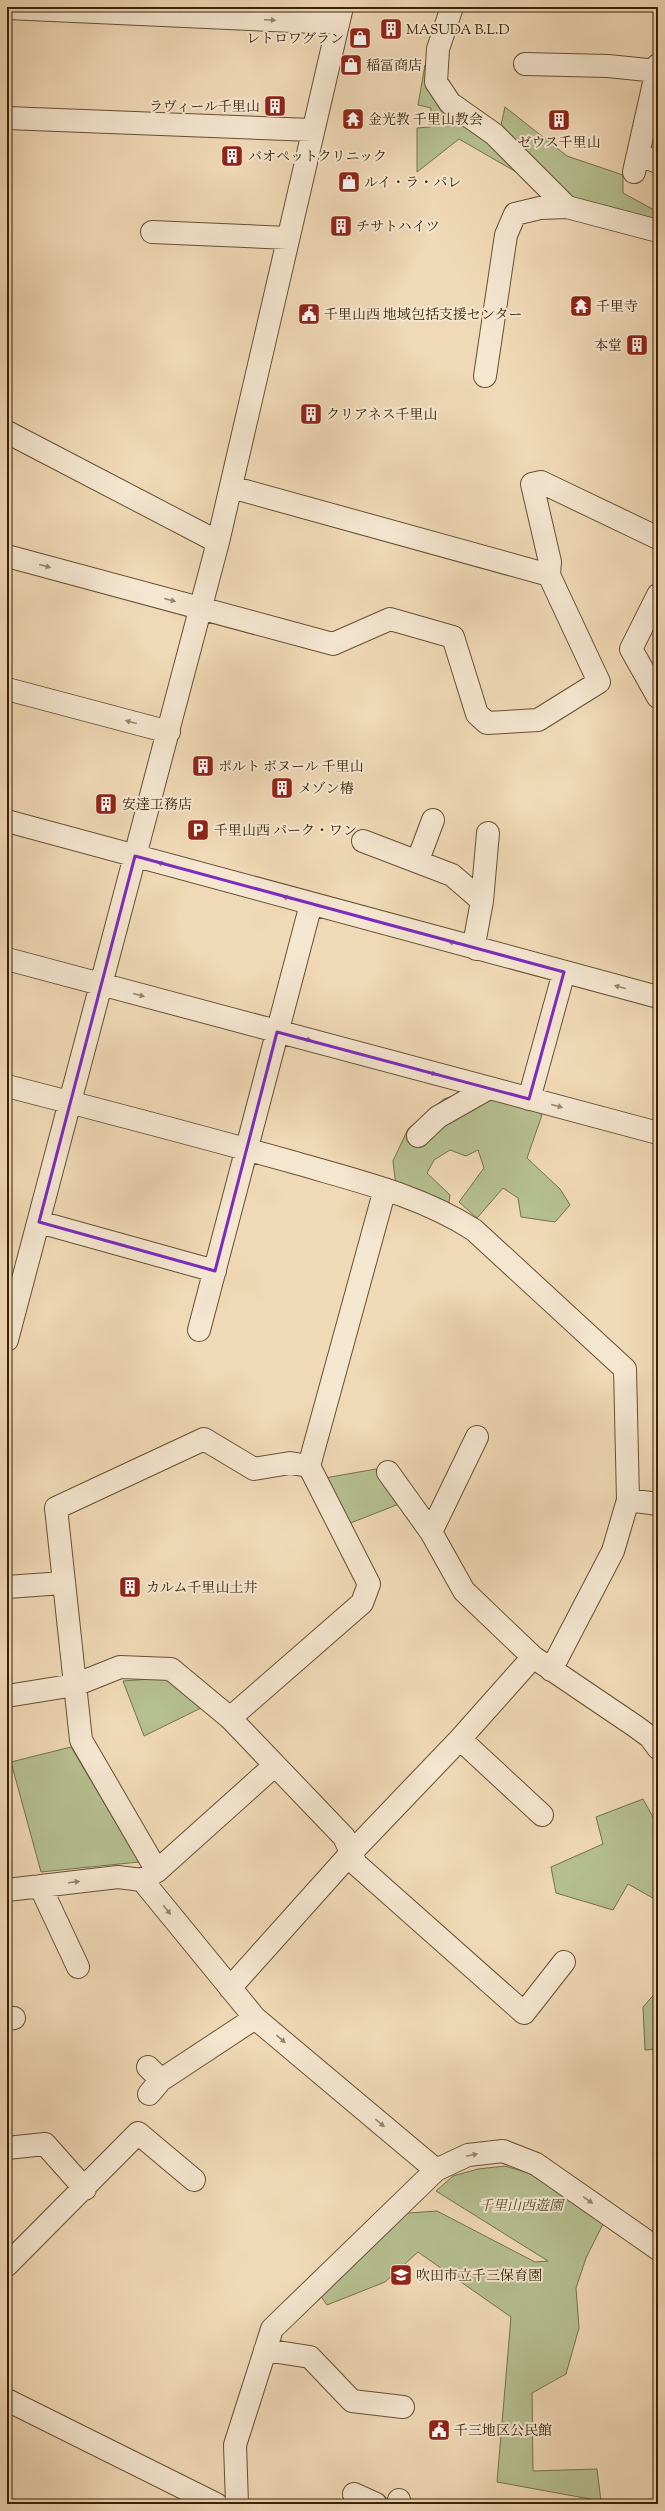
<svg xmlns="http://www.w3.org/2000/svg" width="665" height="2511" font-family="'Sorts Mill Goudy','Noto Serif JP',serif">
	<rect width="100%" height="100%" fill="#f0d9b6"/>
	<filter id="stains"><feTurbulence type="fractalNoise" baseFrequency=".005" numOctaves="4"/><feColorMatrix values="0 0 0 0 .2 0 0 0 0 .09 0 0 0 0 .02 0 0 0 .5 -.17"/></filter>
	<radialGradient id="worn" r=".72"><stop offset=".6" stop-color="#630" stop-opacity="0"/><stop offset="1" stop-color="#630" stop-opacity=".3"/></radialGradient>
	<path fill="#b6c091" stroke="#77714c" d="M425 65 427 79 492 140 530 180 459 139 417 172V128L430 127 431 108 418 105Z
		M505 107 567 156 623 175V193L658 212V220L572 198 501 125Z
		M473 1089H512L542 1115 527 1158 560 1189 570 1205 555 1222 521 1217 518 1198 503 1188 477 1218 459 1202 484 1168 478 1150 466 1156 450 1150 434 1160 427 1173 450 1195 448 1209 396 1186 393 1161 408 1129 444 1099Z
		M376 1469 399 1504 348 1524 325 1478Z
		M165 1678 201 1708 144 1736 123 1681Z
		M71 1747 139 1862 41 1872 11 1762Z
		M643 1799 658 1826V1901L628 1884 613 1910 556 1893 551 1867 603 1844 596 1817Z
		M658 1990V2049L645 2050 643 2007Z
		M505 2166 535 2175 603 2224 586 2258 576 2288 579 2328 566 2374 532 2393 533 2471 597 2469 601 2501 497 2482 511 2317 418 2252 385 2282 327 2305 320 2295 408 2213 437 2211 535 2262 548 2261 436 2191 453 2176 478 2169Z"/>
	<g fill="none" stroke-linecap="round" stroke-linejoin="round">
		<g stroke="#665033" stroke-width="24">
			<path id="street" d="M452 7 438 49 436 82 450 103 494 134 567 207
				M7 8 338 23
				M525 64 608 66 657 71
				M7 118 312 130
				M638 155 658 162
				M634 172 658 65
				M152 232 288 238
				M485 376 506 235 515 214 540 208 567 207 658 231
				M7 432 218 542
				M231 487 549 575
				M7 556 333 644 390 619 453 637 477 714 487 723 538 720 599 682 549 575 550 562 532 484 541 482 658 538
				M658 595 631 649 658 697
				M7 689 169 732
				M7 821 658 997
				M363 841 452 875 482 901
				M418 860 433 820
				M476 949 475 939 482 901 488 833
				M7 959 658 1133
				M7 1086C104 1111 200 1136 296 1163 357 1181 420 1195 474 1230L625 1369 628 1500 613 1551 551 1670
				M529 1099 564 972
				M418 1136 438 1117 489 1088
				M39 1222 215 1271
				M199 1330 311 904
				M7 1340 218 542 342 7
				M388 1472 431 1532 464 1591 533 1657 635 1726 650 1737 658 1748
				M628 1500 658 1504
				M431 1532 477 1437
				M7 1587 63 1583
				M7 1696 75 1685 120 1667 171 1669 230 1718 344 1837 356 1864 524 2013 564 1962
				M230 1718 362 1603 369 1584 309 1466 385 1189
				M460 1739 542 1815
				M157 1871 81 1740 56 1508 204 1439 254 1469 290 1463 309 1466
				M142 1880 255 2018 436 2170
				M40 1886 78 1967
				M7 1890 118 1877 142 1880 157 1871 274 1766
				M230 1988 351 1853 460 1739 533 1657
				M7 2019 14 2018
				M148 2067 161 2080
				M149 2094 161 2080 255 2018
				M7 2148 45 2144 85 2189
				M7 2265 138 2133 194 2180
				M265 2350 310 2357 352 2401 403 2407
				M7 2400 216 2504
				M354 2494 376 2504
				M237 2504 235 2445 272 2329 436 2170 468 2155 503 2151 536 2164 658 2249
				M399 2504V2500"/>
		</g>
		<use href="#street" stroke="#f5e6d0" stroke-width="22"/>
	</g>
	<defs><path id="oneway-solid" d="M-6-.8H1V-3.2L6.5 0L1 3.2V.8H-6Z"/></defs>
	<g fill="#96846c">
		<use href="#oneway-solid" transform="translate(270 20) rotate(3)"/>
		<use href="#oneway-solid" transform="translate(45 566) rotate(15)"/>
		<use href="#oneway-solid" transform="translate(170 600) rotate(15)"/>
		<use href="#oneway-solid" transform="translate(131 722) rotate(-165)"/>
		<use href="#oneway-solid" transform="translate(163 864) rotate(-165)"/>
		<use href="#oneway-solid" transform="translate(288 898) rotate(-165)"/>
		<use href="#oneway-solid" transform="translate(454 943) rotate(-165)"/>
		<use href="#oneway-solid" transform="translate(620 987) rotate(-165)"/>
		<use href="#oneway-solid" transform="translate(139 995) rotate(15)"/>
		<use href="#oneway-solid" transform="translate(306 1039) rotate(15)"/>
		<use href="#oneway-solid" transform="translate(431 1073) rotate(15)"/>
		<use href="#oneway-solid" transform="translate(557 1106) rotate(15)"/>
		<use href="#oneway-solid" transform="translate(74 1882) rotate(-7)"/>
		<use href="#oneway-solid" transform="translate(167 1910) rotate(51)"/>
		<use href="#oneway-solid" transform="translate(281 2039) rotate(40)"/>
		<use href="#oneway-solid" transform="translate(380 2123) rotate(40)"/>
		<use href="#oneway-solid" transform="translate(472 2155) rotate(-12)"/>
		<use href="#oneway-solid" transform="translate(588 2200) rotate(35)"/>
	</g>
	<path fill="none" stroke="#7b2cbf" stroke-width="3" stroke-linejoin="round" d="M135 856 564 972 529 1099 277 1032 215 1271 39 1222Z"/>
	<defs>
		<g id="building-square" transform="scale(1.15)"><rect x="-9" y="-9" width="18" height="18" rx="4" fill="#8f2418" stroke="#f5e6d0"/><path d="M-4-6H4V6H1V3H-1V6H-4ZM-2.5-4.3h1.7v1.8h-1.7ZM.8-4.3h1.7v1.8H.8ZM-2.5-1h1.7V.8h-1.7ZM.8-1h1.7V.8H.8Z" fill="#fff"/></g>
		<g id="shop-square" transform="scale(1.15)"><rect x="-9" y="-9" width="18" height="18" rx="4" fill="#8f2418" stroke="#f5e6d0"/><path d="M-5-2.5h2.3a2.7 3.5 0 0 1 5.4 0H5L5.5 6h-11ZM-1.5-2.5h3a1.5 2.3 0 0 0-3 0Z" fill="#fff"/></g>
		<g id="temple-square" transform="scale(1.15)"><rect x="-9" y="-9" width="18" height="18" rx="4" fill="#8f2418" stroke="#f5e6d0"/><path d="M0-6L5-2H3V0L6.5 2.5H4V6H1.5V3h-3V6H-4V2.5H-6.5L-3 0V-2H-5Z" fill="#fff"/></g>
		<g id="civic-square" transform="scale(1.15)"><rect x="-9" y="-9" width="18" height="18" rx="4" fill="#8f2418" stroke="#f5e6d0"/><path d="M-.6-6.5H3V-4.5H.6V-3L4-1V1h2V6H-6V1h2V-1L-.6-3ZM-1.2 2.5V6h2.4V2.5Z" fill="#fff"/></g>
		<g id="parking-square" transform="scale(1.15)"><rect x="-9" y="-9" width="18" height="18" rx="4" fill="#8f2418" stroke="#f5e6d0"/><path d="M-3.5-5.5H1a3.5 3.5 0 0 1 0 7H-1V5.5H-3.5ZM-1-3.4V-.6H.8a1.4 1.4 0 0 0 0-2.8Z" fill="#fff"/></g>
		<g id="school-square" transform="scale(1.15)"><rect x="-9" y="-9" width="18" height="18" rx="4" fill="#8f2418" stroke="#f5e6d0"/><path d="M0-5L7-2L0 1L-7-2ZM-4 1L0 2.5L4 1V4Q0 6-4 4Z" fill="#fff"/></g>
	</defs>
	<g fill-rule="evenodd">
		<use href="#building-square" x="391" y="29"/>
		<use href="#shop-square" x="360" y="38"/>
		<use href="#shop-square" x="351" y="65"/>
		<use href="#building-square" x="275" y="106"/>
		<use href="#temple-square" x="353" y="119"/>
		<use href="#building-square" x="559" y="120"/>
		<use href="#building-square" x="232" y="156"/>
		<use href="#shop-square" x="349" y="182"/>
		<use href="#building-square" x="341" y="226"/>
		<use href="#temple-square" x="581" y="306"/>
		<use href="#civic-square" x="309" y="314"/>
		<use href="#building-square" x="637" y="345"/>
		<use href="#building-square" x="311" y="414"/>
		<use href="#building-square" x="203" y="766"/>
		<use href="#building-square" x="282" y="788"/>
		<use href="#building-square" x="106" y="804"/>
		<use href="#parking-square" x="198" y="830"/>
		<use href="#building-square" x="130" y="1587"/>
		<use href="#school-square" x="401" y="2275"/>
		<use href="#civic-square" x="439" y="2430"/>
	</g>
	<g text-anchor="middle" stroke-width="4" stroke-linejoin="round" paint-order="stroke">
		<g font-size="14" fill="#382207" stroke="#f5e6d0" text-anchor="start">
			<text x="406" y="34">MASUDA B.L.D</text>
			<text x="344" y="43" text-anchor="end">レトロワグラン</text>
			<text x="366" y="70">稲冨商店</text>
			<text x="260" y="111" text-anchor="end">ラヴィール千里山</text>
			<text x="368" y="124">金光教 千里山教会</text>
			<text x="559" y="147" text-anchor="middle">ゼウス千里山</text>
			<text x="248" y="161">バオペットクリニック</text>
			<text x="364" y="187">ルイ・ラ・パレ</text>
			<text x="356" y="231">チサトハイツ</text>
			<text x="596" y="311">千里寺</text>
			<text x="324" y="319">千里山西 地域包括支援センター</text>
			<text x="622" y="350" text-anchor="end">本堂</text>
			<text x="326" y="419">クリアネス千里山</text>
			<text x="218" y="771">ポルト ボヌール 千里山</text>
			<text x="298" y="793">メゾン椿</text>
			<text x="122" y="809">安達工務店</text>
			<text x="214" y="835">千里山西 パーク・ワン</text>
			<text x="146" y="1592">カルム千里山土井</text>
			<text x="416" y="2280">吹田市立千三保育園</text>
			<text x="454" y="2435">千三地区公民館</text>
		</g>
		<g font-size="14" font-style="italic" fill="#584a2a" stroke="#f5e6d0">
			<text x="521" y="2210">千里山西遊園</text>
		</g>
	</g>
	<rect width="665" height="2511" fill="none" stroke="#f0d9b6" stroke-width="24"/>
	<rect x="8" y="8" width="649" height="2495" fill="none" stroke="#382207" stroke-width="2"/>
	<rect x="12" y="12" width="641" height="2487" fill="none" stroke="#382207"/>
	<rect width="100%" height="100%" filter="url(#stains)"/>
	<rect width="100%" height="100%" fill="url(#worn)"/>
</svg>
